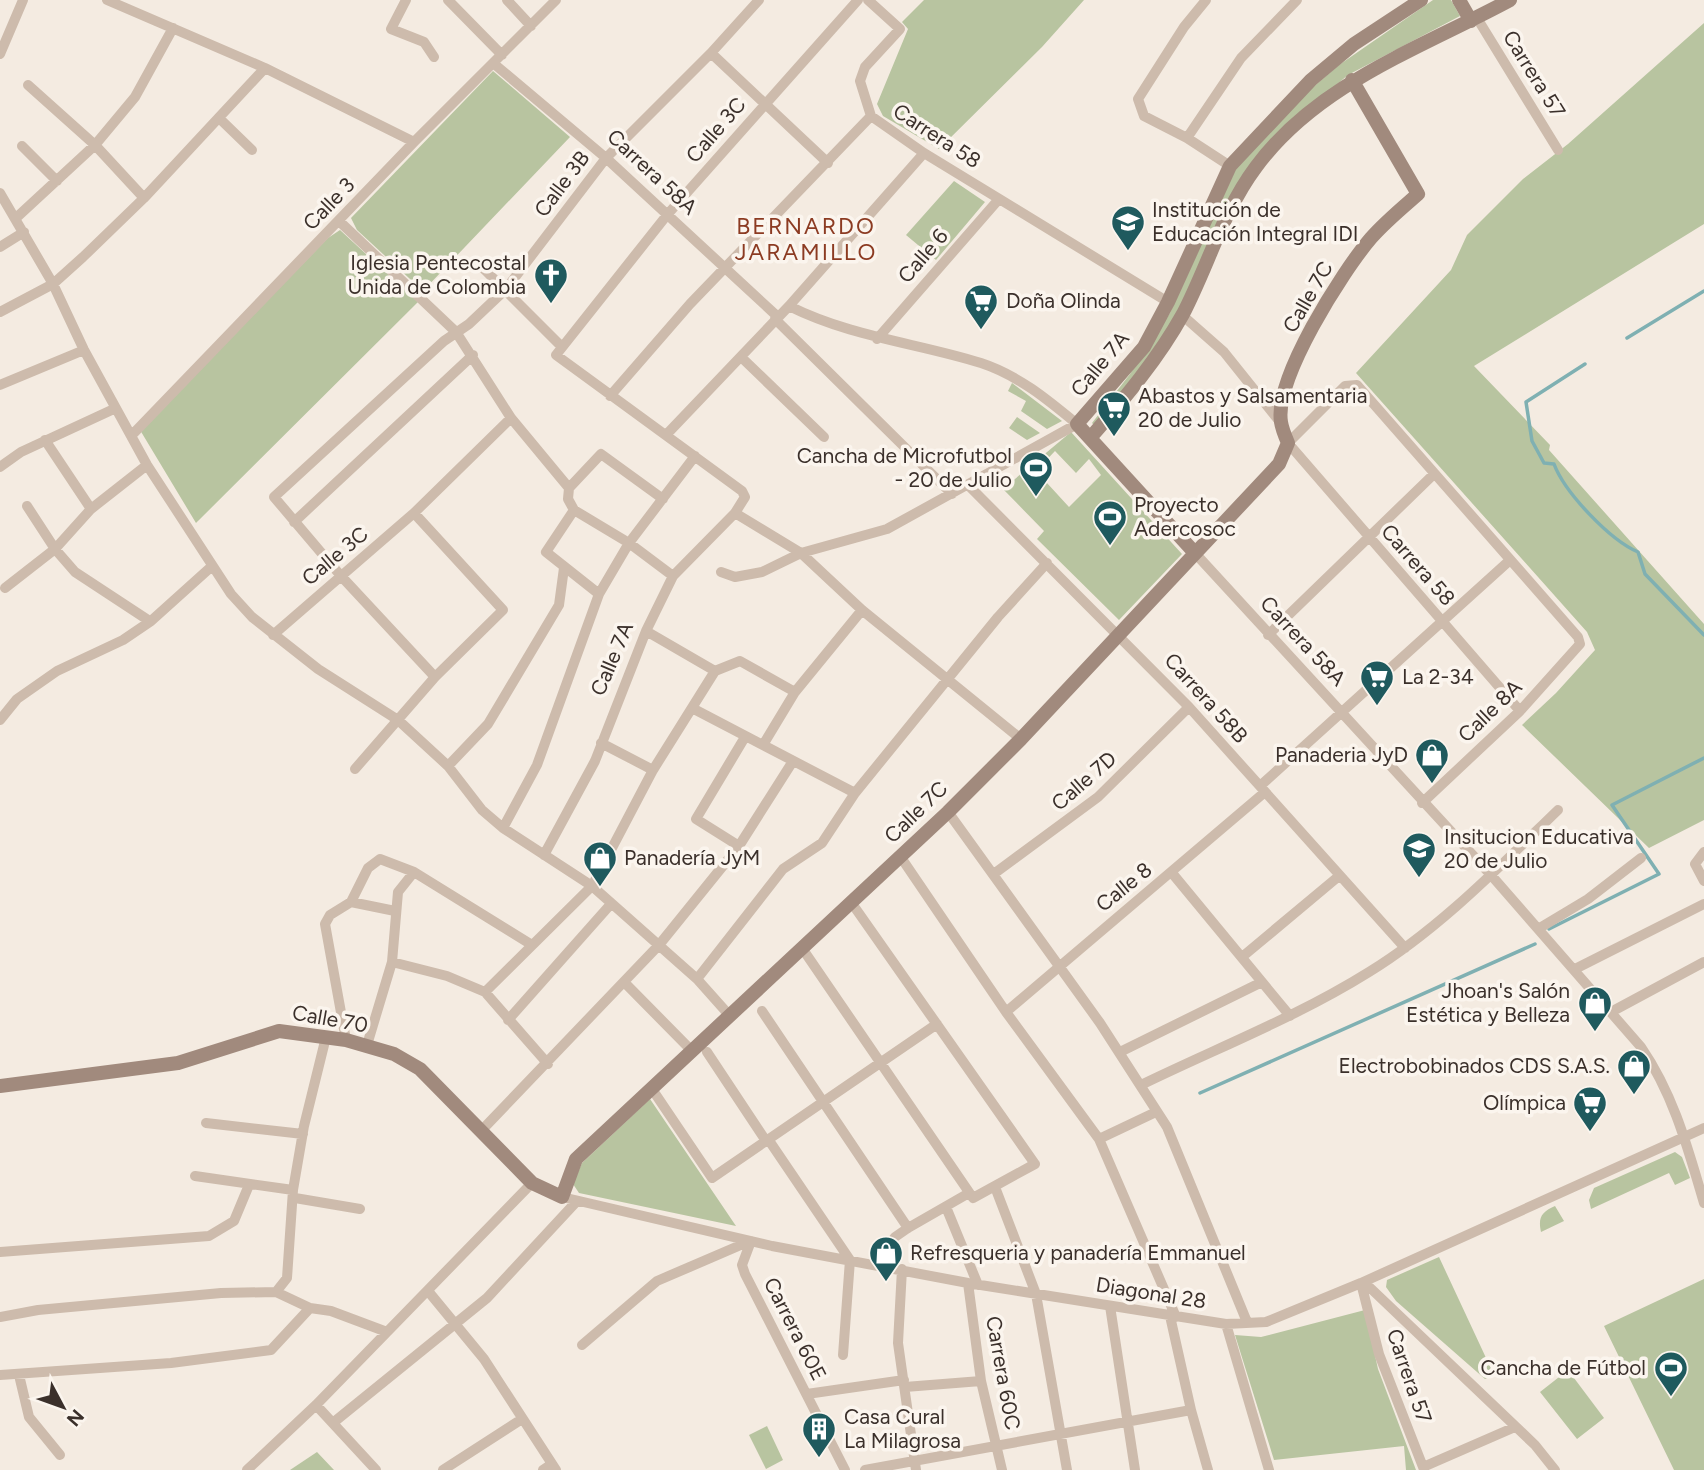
<svg xmlns="http://www.w3.org/2000/svg" width="1704" height="1470" font-family="Figtree,sans-serif">
	<rect width="100%" height="100%" fill="#f4ebe1"/>
	<path fill="#b8c4a0" fill-rule="evenodd" d="M924 0H1084L1042 47 939 149 883 116 877 104 908 29 902 22Z
		M1433 0H1451L1460 16 1348 75 1292 122 1245 175 1176 317 1155 350 1096 427 1092 423 1130 374 1170 313 1236 168 1305 94 1339 65Z
		M1704 23V224L1474 366 1550 445 1549 450 1704 624V820L1649 848 1522 725 1556 693 1595 650 1587 632 1356 373 1451 270 1467 235 1523 179 1568 144Z
		M493 71 570 137 423 291 357 230 351 218Z
		M954 181 985 202 936 260 906 235Z
		M340 230 418 302 196 523 140 430 328 238Z
		M1012 383 1062 421 1047 429 1021 411 1026 401 1008 391Z
		M1017 417 1040 433 1027 440 1009 428Z
		M1071 432 1182 554 1119 620 1037 539 1044 531 1003 489ZM1055 451 1076 473 1089 459 1101 475 1069 507 1036 471Z
		M650 1099 736 1226 579 1193 573 1184 582 1163Z
		M1675 1152 1682 1157 1690 1178 1675 1185 1669 1173 1591 1209 1589 1200 1594 1188Z
		M1555 1206 1564 1221 1541 1232C1538 1218 1541 1212 1555 1206Z
		M1439 1257 1494 1375 1485 1379 1396 1301 1386 1287 1387 1280Z
		M1704 1279V1470H1674L1604 1326Z
		M1365 1310 1378 1369 1416 1470H1406L1404 1446 1274 1460 1235 1335 1261 1337Z
		M1568 1370 1604 1418 1577 1439 1540 1392Z
		M767 1426 783 1460 766 1469 749 1435Z
		M317 1452 334 1470H290Z"/>
	<g fill="none" stroke-linecap="round" stroke-linejoin="round">
		<path stroke="#7fb0b2" stroke-width="3.5" d="M1627 338 1704 291
			M1585 364 1526 402 1532 441 1544 463 1554 464C1565 493 1610 540 1638 552L1645 574 1704 635
			M1549 929 1659 874 1612 805 1704 758
			M1200 1093 1535 944"/>
		<path stroke="#cdbbac" stroke-width="10" d="M107 0 265 68 414 142
			M406 0 391 29 424 42 434 57
			M448 0 502 55
			M507 0 531 26
			M868 0 900 29 865 67 860 81 871 116 924 153 1168 302
			M1206 0 1184 27 1138 99 1144 116 1187 138 1230 166
			M1477 18 1558 150
			M711 53 828 163
			M0 54 23 0
			M493 63 606 158 778 317
			M28 85 95 145 144 198
			M219 118 252 150
			M1187 138 1241 58 1297 0
			M22 146 57 181
			M0 193 53 284 84 350 147 465 231 594 252 617 318 669 398 720 448 766 482 810 503 828 592 886 697 979 730 1016
			M16 218 95 145 135 97 173 28
			M339 221 456 332 511 418 569 488 568 499 574 510 629 543 673 576
			M0 247 24 232
			M477 262 562 347
			M0 312 53 284 83 257 144 198 265 68
			M1182 315 1224 352 1280 422
			M775 319 952 494
			M877 339 999 199
			M741 357 824 437
			M0 385 84 350
			M610 396 690 304 871 116
			M666 435 789 306 924 153
			M131 436 414 142 556 0
			M45 440 91 509
			M0 467 21 452 116 408
			M969 486 1189 707 1405 948
			M569 488 601 454 663 499
			M27 506 55 549 75 572 148 620
			M574 510 546 552 599 594
			M735 513 801 553 862 610 1021 739
			M294 522 473 355
			M1194 552 1491 875 1641 1047C1674 1095 1688 1149 1704 1203
			M721 572 735 577 762 572 801 553 887 529 1077 424C1048 400 1018 375 981 363 917 343 851 337 789 306
			M5 588 55 549 91 509 147 465
			M646 631 715 671
			M273 635 414 513 511 418
			M1268 635 1434 474
			M435 677 341 576 274 497 444 341 469 324 506 289 606 158 711 53 759 0
			M692 708 855 793
			M0 720 17 699 57 671 123 640 151 621 211 567
			M601 743 653 770
			M763 745 795 692 862 610
			M448 766 488 724 559 605 564 568
			M355 769 435 677 503 610 414 513
			M1260 786 1509 561
			M1422 803 1520 711 1580 644 1578 637 1357 385 1345 386 1288 443 1520 711
			M948 812 1100 1023 1167 1127 1247 1322
			M503 828 537 765 599 594 629 543 695 456
			M739 846 696 819 745 737
			M1704 852 1695 864 1704 881
			M544 855 595 761 646 631 673 576 735 513 745 497 742 491 556 355 667 215 858 0
			M900 856 1006 1012 1099 1139 1176 1317
			M995 873 1098 797 1189 707
			M1172 873 1290 1016
			M351 902 368 868 380 859 414 872 532 945
			M1538 929 1588 899 1641 858
			M802 948 973 1198 1035 1164 851 902
			M1242 957 1339 876
			M392 962 447 976 485 992 548 1064
			M1575 969 1704 904
			M697 979 783 869 822 843 855 793 998 617 1047 563
			M624 982 692 1051
			M485 992 592 886 653 770 715 671 740 661 795 692
			M762 1011 908 1228
			M1006 1012 1265 792
			M1611 1012 1704 962
			M508 1020 610 905
			M346 1040 325 924 330 915 351 902 395 911
			M367 1045 392 962 398 892 414 872
			M707 1052 766 1141
			M1120 1052 1262 982
			M1141 1085C1217 1048 1297 1017 1369 972 1439 929 1499 867 1558 810
			M652 1089 712 1178 937 1024
			M206 1123 303 1134
			M481 1131 659 945 739 846 793 761
			M768 1139 850 1260 843 1355
			M1099 1139 1156 1112
			M195 1176 293 1190
			M995 1187 1036 1294 1067 1470
			M562 1197 772 1246 968 1283 1226 1324 1266 1322 1361 1283 1704 1128
			M295 1198 360 1209
			M946 1207 978 1285
			M751 1241 742 1265 745 1274 845 1470
			M0 1252 209 1236 234 1221 249 1185
			M874 1264 895 1237 908 1228 969 1193
			M902 1269 898 1343 916 1470
			M1364 1282 1535 1445 1555 1470
			M968 1283 981 1381 1002 1470
			M1361 1283 1379 1354 1423 1467 1515 1427
			M428 1291 484 1359 556 1470
			M276 1292 287 1278 293 1190 304 1126 326 1037
			M1110 1306 1135 1470
			M1170 1316 1191 1410 1208 1470
			M0 1317 38 1310 221 1293 276 1292 310 1308 331 1311 387 1332
			M1226 1324 1269 1470
			M582 1345 657 1281 750 1241
			M0 1375 171 1363 271 1350 310 1308
			M19 1375 29 1417 60 1455
			M905 1387 981 1381
			M807 1394 904 1380
			M316 1405 376 1470
			M334 1422 487 1298 577 1201
			M247 1470 316 1405 532 1183
			M443 1470 522 1419
			M543 1470 552 1464
			M865 1470 1191 1410"/>
		<path stroke="#a18a7d" stroke-width="14" d="M1459 0 1471 21
			M1091 437C1125 398 1158 359 1183 314 1208 266 1223 211 1256 167 1318 83 1421 48 1510 0
			M1194 552 1077 424 1144 347 1168 302 1230 166 1311 80 1354 44 1421 0
			M0 1086 178 1063 279 1031 346 1040 394 1054 420 1069 532 1183 562 1197 576 1159 948 812 1021 739 1279 464 1288 443C1285 436 1282 429 1281 422 1274 379 1342 272 1371 238 1385 222 1402 208 1418 194L1352 80"/>
	</g>
	<defs>
		<g id="school-pin" transform="scale(1.75)"><path d="M0 17L-7.5 6A9.5 9.5 0 1 1 7.5 6Z" fill="#1f5a5e" stroke="#fbf5ee"/><path d="M0-5L7-2L0 1L-7-2ZM-4 1L0 2.5L4 1V4Q0 6-4 4Z" fill="#fff"/></g>
		<g id="church-pin" transform="scale(1.75)"><path d="M0 17L-7.5 6A9.5 9.5 0 1 1 7.5 6Z" fill="#1f5a5e" stroke="#fbf5ee"/><path d="M-1.2-6h2.4v3.5h3.3v2.4h-3.3V6h-2.4V-.1h-3.3v-2.4h3.3Z" fill="#fff"/></g>
		<g id="supermarket-pin" transform="scale(1.75)"><path d="M0 17L-7.5 6A9.5 9.5 0 1 1 7.5 6Z" fill="#1f5a5e" stroke="#fbf5ee"/><path d="M-6-5.5h2.5l.6 2H6L4.5 2H-2.5L-4.4-4H-6ZM-1.5 3.2a1.3 1.3 0 1 0 .1 0ZM3 3.2a1.3 1.3 0 1 0 .1 0Z" fill="#fff"/></g>
		<g id="stadium-pin" transform="scale(1.75)"><path d="M0 17L-7.5 6A9.5 9.5 0 1 1 7.5 6Z" fill="#1f5a5e" stroke="#fbf5ee"/><path d="M0-5a6.5 5 0 1 0 0 10a6.5 5 0 1 0 0-10ZM-3.5-1.8h7v3.6h-7Z" fill="#fff"/></g>
		<g id="shop-pin" transform="scale(1.75)"><path d="M0 17L-7.5 6A9.5 9.5 0 1 1 7.5 6Z" fill="#1f5a5e" stroke="#fbf5ee"/><path d="M-5-2.5h2.3a2.7 3.5 0 0 1 5.4 0H5L5.5 6h-11ZM-1.5-2.5h3a1.5 2.3 0 0 0-3 0Z" fill="#fff"/></g>
		<g id="building-pin" transform="scale(1.75)"><path d="M0 17L-7.5 6A9.5 9.5 0 1 1 7.5 6Z" fill="#1f5a5e" stroke="#fbf5ee"/><path d="M-4-6H4V6H1V3H-1V6H-4ZM-2.5-4.3h1.7v1.8h-1.7ZM.8-4.3h1.7v1.8H.8ZM-2.5-1h1.7V.8h-1.7ZM.8-1h1.7V.8H.8Z" fill="#fff"/></g>
	</defs>
	<g fill-rule="evenodd">
		<use href="#school-pin" x="1128" y="222"/>
		<use href="#church-pin" x="551" y="275"/>
		<use href="#supermarket-pin" x="981" y="301"/>
		<use href="#supermarket-pin" x="1114" y="408"/>
		<use href="#stadium-pin" x="1036" y="468"/>
		<use href="#stadium-pin" x="1110" y="517"/>
		<use href="#supermarket-pin" x="1377" y="677"/>
		<use href="#shop-pin" x="1432" y="755"/>
		<use href="#school-pin" x="1419" y="849"/>
		<use href="#shop-pin" x="600" y="858"/>
		<use href="#shop-pin" x="1595" y="1003"/>
		<use href="#shop-pin" x="1634" y="1066"/>
		<use href="#supermarket-pin" x="1590" y="1103"/>
		<use href="#shop-pin" x="886" y="1253"/>
		<use href="#stadium-pin" x="1671" y="1368"/>
		<use href="#building-pin" x="819" y="1429"/>
	</g>
	<g text-anchor="middle" stroke-width="7" stroke-linejoin="round" paint-order="stroke">
		<g font-size="21" fill="#3b302b" stroke="#fbf5ee">
			<text transform="translate(1534 74) rotate(58)" y="7">Carrera 57</text>
			<text transform="translate(716 130) rotate(-49)" y="7">Calle 3C</text>
			<text transform="translate(937 136) rotate(33)" y="7">Carrera 58</text>
			<text transform="translate(652 172) rotate(43)" y="7">Carrera 58A</text>
			<text transform="translate(562 184) rotate(-53)" y="7">Calle 3B</text>
			<text transform="translate(329 204) rotate(-46)" y="7">Calle 3</text>
			<text transform="translate(923 256) rotate(-49)" y="7">Calle 6</text>
			<text transform="translate(1308 297) rotate(-60)" y="7">Calle 7C</text>
			<text transform="translate(1100 364) rotate(-50)" y="7">Calle 7A</text>
			<text transform="translate(335 556) rotate(-40)" y="7">Calle 3C</text>
			<text transform="translate(1418 565) rotate(49)" y="7">Carrera 58</text>
			<text transform="translate(1303 641) rotate(47)" y="7">Carrera 58A</text>
			<text transform="translate(612 659) rotate(-67)" y="7">Calle 7A</text>
			<text transform="translate(1206 698) rotate(48)" y="7">Carrera 58B</text>
			<text transform="translate(1490 711) rotate(-44)" y="7">Calle 8A</text>
			<text transform="translate(1084 781) rotate(-41)" y="7">Calle 7D</text>
			<text transform="translate(916 812) rotate(-44)" y="7">Calle 7C</text>
			<text transform="translate(1124 887) rotate(-39)" y="7">Calle 8</text>
			<text transform="translate(330 1019) rotate(10)" y="7">Calle 70</text>
			<text transform="translate(1151 1293) rotate(9)" y="7">Diagonal 28</text>
			<text transform="translate(795 1329) rotate(63)" y="7">Carrera 60E</text>
			<text transform="translate(1003 1373) rotate(80)" y="7">Carrera 60C</text>
			<text transform="translate(1409 1376) rotate(71)" y="7">Carrera 57</text>
		</g>
		<g font-size="21" fill="#3b302b" stroke="#fbf5ee" text-anchor="start">
			<text x="1152" y="217">Institución de<tspan x="1152" dy="24">Educación Integral IDI</tspan></text>
			<text x="526" y="270" text-anchor="end">Iglesia Pentecostal<tspan x="526" dy="24">Unida de Colombia</tspan></text>
			<text x="1006" y="308">Doña Olinda</text>
			<text x="1138" y="403">Abastos y Salsamentaria<tspan x="1138" dy="24">20 de Julio</tspan></text>
			<text x="1012" y="463" text-anchor="end">Cancha de Microfutbol<tspan x="1012" dy="24">- 20 de Julio</tspan></text>
			<text x="1134" y="512">Proyecto<tspan x="1134" dy="24">Adercosoc</tspan></text>
			<text x="1402" y="684">La 2-34</text>
			<text x="1408" y="762" text-anchor="end">Panaderia JyD</text>
			<text x="1444" y="844">Insitucion Educativa<tspan x="1444" dy="24">20 de Julio</tspan></text>
			<text x="624" y="865">Panadería JyM</text>
			<text x="1570" y="998" text-anchor="end">Jhoan's Salón<tspan x="1570" dy="24">Estética y Belleza</tspan></text>
			<text x="1610" y="1073" text-anchor="end">Electrobobinados CDS S.A.S.</text>
			<text x="1566" y="1110" text-anchor="end">Olímpica</text>
			<text x="910" y="1260">Refresqueria y panadería Emmanuel</text>
			<text x="1646" y="1375" text-anchor="end">Cancha de Fútbol</text>
			<text x="844" y="1424">Casa Cural<tspan x="844" dy="24">La Milagrosa</tspan></text>
		</g>
		<g font-size="23" letter-spacing="2" fill="#8c3b22" stroke="#fbf5ee">
			<text x="806" y="234">BERNARDO<tspan x="806" dy="26">JARAMILLO</tspan></text>
		</g>
	</g>
	<g transform="translate(63 1407) rotate(131)" stroke="#fbf5ee" stroke-width="5" paint-order="stroke">
	<path d="M0-5L12 26L0 18L-12 26Z" fill="#3b302b"/>
	<text y="-10" font-size="19" font-weight="bold" text-anchor="middle" fill="#3b302b">N</text>
	</g>
</svg>
